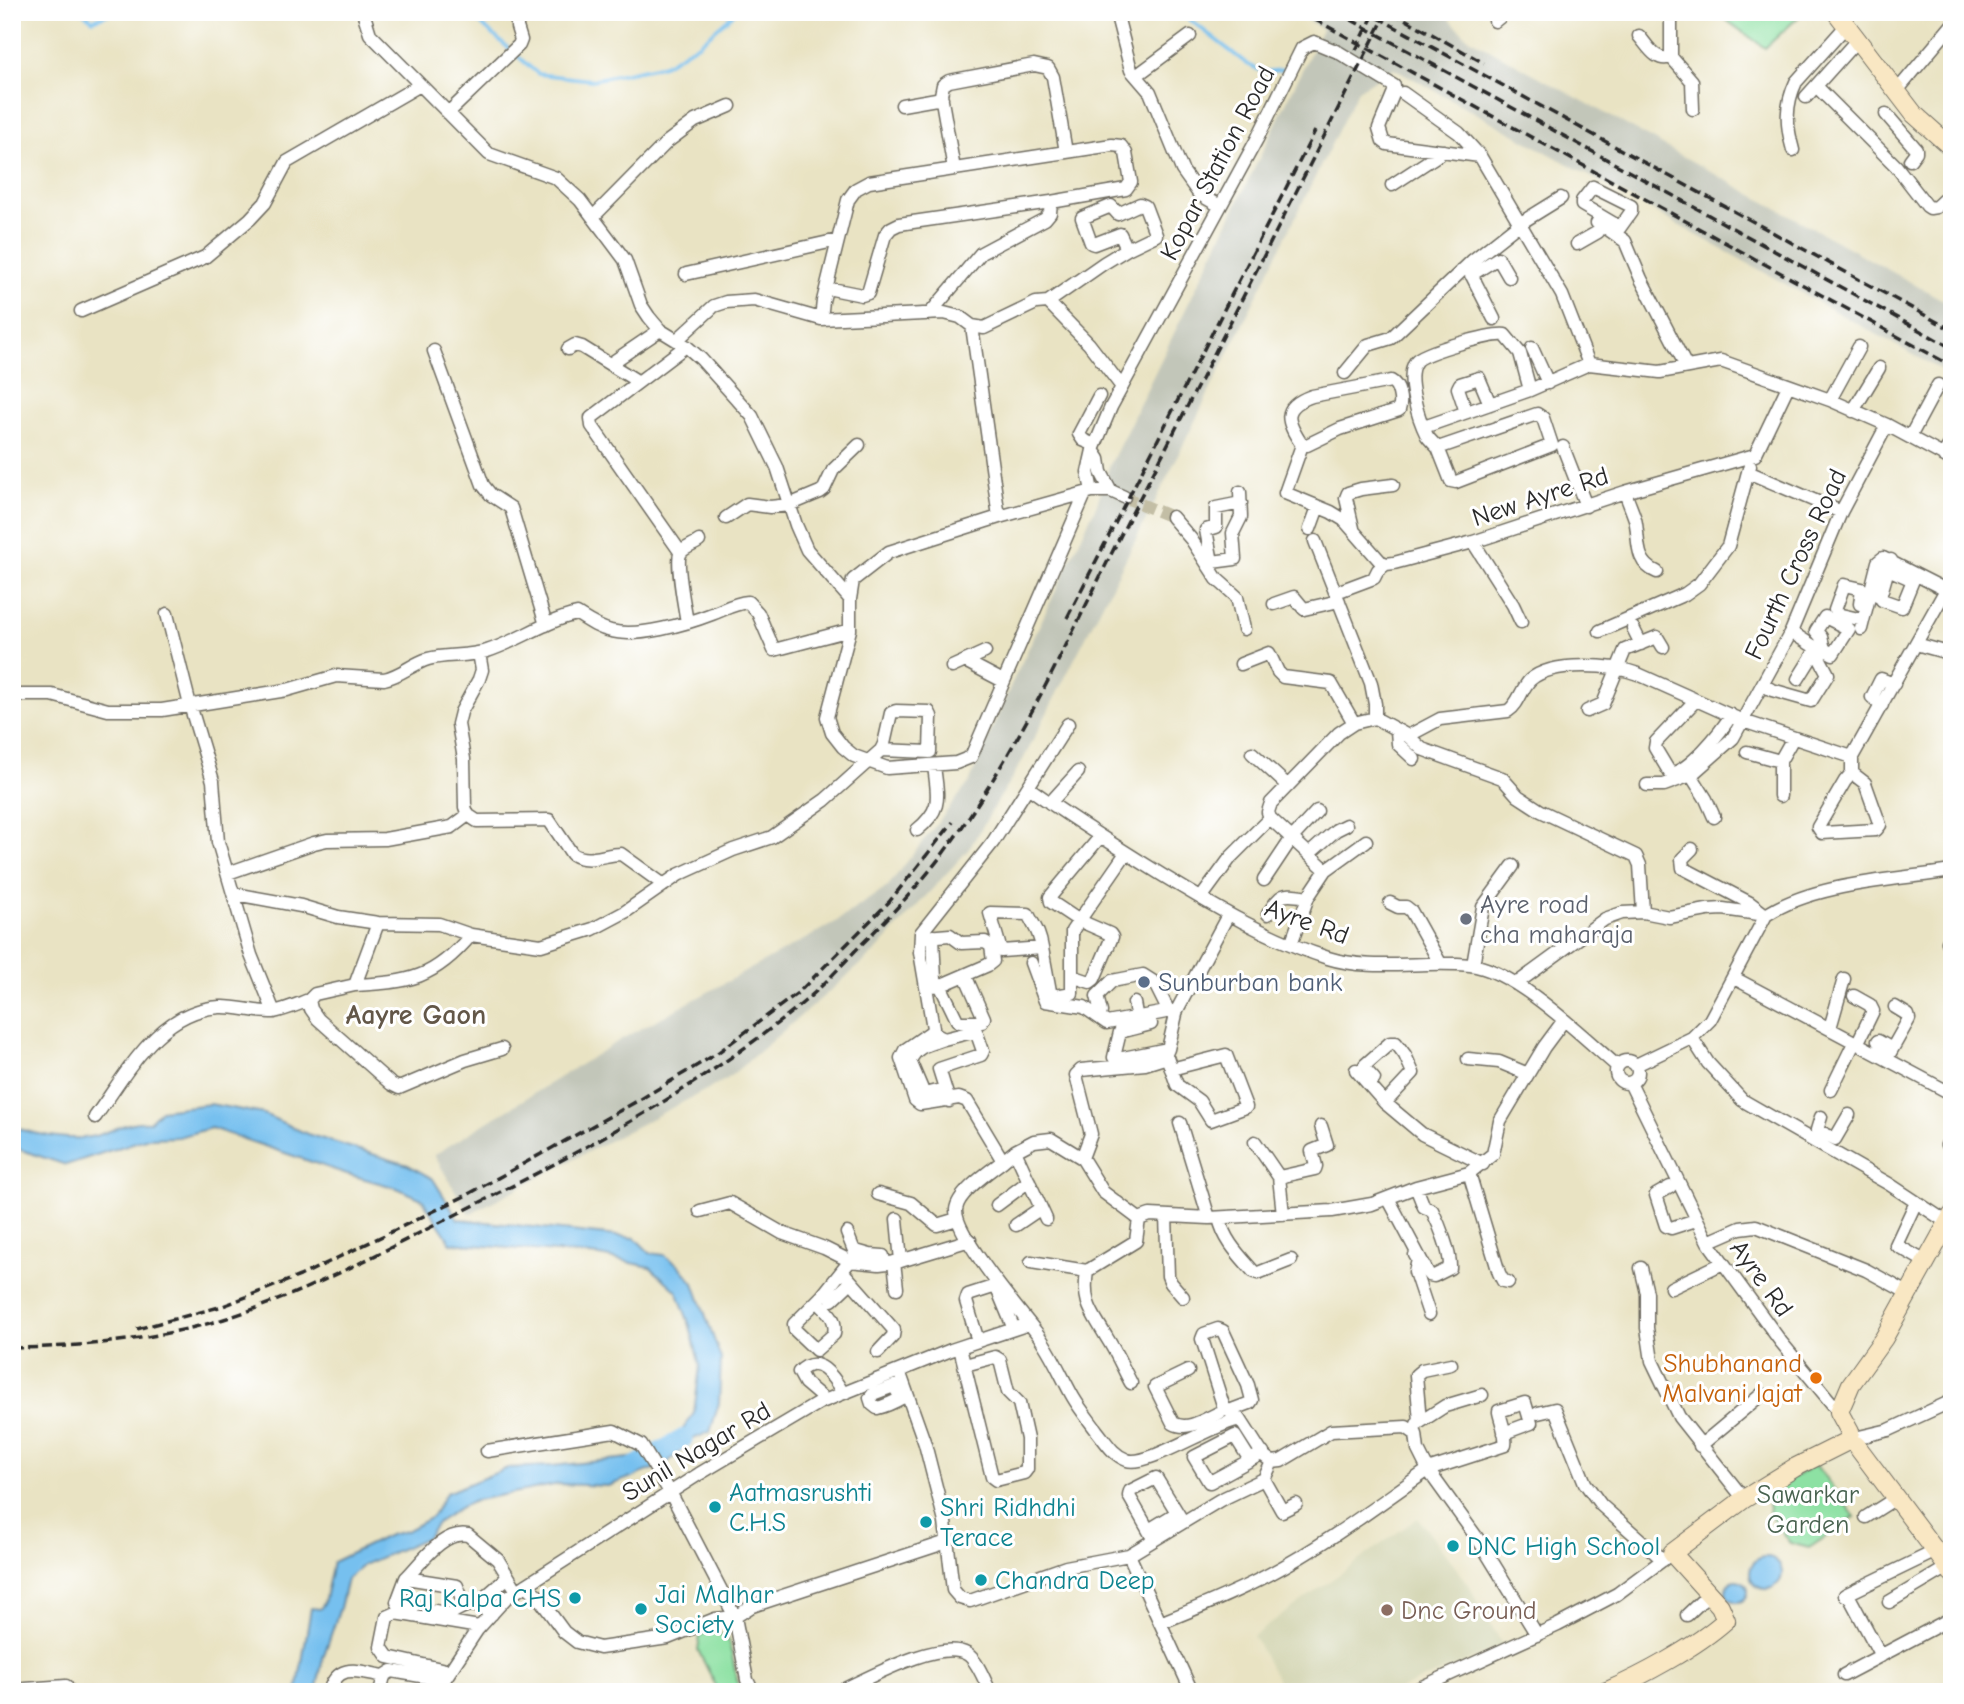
<svg xmlns="http://www.w3.org/2000/svg" width="1964" height="1704" font-family="'Comic Neue',sans-serif">
	<rect width="100%" height="100%" fill="#fff"/>
	<filter id="ink" filterUnits="userSpaceOnUse"><feTurbulence type="fractalNoise" baseFrequency=".0143" numOctaves="2"/><feDisplacementMap in="SourceGraphic" scale="14" xChannelSelector="R" yChannelSelector="G"/><feConvolveMatrix kernelMatrix="1 2 1 2 8 2 1 2 1" color-interpolation-filters="sRGB"/></filter>
	<filter id="wash" filterUnits="userSpaceOnUse"><feTurbulence type="fractalNoise" baseFrequency=".00686" numOctaves="4" result="noise"/><feDisplacementMap in="SourceGraphic" scale="28" xChannelSelector="R" yChannelSelector="G"/><feGaussianBlur stdDeviation="1.57" result="paint"/><feColorMatrix in="noise" values="0 0 0 0 0 0 0 0 0 0 0 0 0 0 0 0 0 1.4 0 .05"/><feComposite in="paint" operator="in"/></filter>
	<g filter="url(#wash)">
		<rect width="100%" height="100%" fill="#e9e3c3"/>
		<path fill="#d5d7b6" d="M1418 1518 1468 1584 1503 1646 1393 1692H1284L1253 1636Z"/>
		<path fill="#c2c6b9" d="M1294 12H1443L1467 37 1952 305V376L1394 68 1358 90 1162 488 1024 758 968 850 873 954 727 1079 469 1214 434 1155 620 1040 831 925 888 886 969 783 1012 683 1096 506 1109 467 1322 29Z"/>
		<path fill="#8de1a3" stroke="#5c8667" stroke-width="2" d="M1715 12H1804L1765 48Z
			M1815 1464 1855 1517 1809 1548 1790 1543 1770 1515 1767 1495Z
			M712 1631 726 1636C734 1653 733 1671 740 1689L738 1692H719L698 1650 700 1635Z"/>
		<path fill="#76c0ef" stroke="#50768d" stroke-width="2" d="M210 1104 264 1114 307 1134 408 1165 433 1179 458 1219 635 1238 650 1253 664 1255 679 1265 694 1283 721 1359 719 1403 710 1432 693 1439 665 1465 608 1486 559 1484 477 1500 461 1507 438 1522 426 1538 363 1565 347 1579 340 1608 323 1658 316 1692H297L311 1608 320 1609 324 1603 333 1562 389 1535 406 1531 432 1517 446 1493 508 1468 552 1466 657 1455 677 1438 694 1413 700 1366 690 1326 677 1291 650 1267 600 1256 451 1243 422 1199 397 1188 347 1174 211 1128 178 1137 148 1138 66 1165 12 1147V1126C30 1134 71 1141 90 1137 112 1133 124 1120 149 1122L161 1110Z
			M1750 1573a16 16 0 1 1 32 0a16 16 0 1 1-32 0Z
			M1726 1591a11 11 0 1 1 22 0a11 11 0 1 1-22 0Z"/>
		<g fill="none" stroke-linecap="round" stroke-linejoin="round">
			<path stroke="#76c0ef" stroke-width="3.5" d="M82 12 93 20 114 12
				M467 12 538 74 592 80 664 65 700 43 736 12
				M1180 12 1247 64 1263 72 1289 69"/>
			<path stroke="#76c0ef" stroke-width="19" d="M631 1468 684 1438"/>
		</g>
	</g>
	<g filter="url(#ink)">
		<g fill="none" stroke-linecap="round" stroke-linejoin="round">
			<path stroke="#c3bea5" stroke-width="12" stroke-dasharray="12 6" stroke-linecap="butt" d="M1124 497 1172 517"/>
			<g stroke="#6e6b60" stroke-width="15">
				<path id="street" d="M363 12 370 34 489 154 556 178 580 200 625 260 641 305 649 317 660 330 686 346 701 359 752 416 777 467 796 525 807 550 850 599
					M1116 12 1131 70 1150 92 1182 170 1199 194 1220 206
					M1495 21 1506 12
					M1639 36C1648 46 1656 63 1671 57V12
					M1671 57 1692 81 1693 109
					M1136 76 1190 36
					M1816 86 1896 166 1927 206 1930 208 1936 207 1952 192
					M1896 92 1952 25
					M1403 93 1459 133 1480 156 1562 295 1589 364
					M1806 97 1858 39
					M902 105 942 98
					M448 113 519 45 521 40 517 27V12
					M1886 114 1916 149V152L1910 160
					M1793 150C1786 125 1785 105 1796 82L1847 25
					M954 169 941 95 943 85 949 81 1034 65 1048 68 1053 77 1066 152
					M1392 185 1444 151
					M1140 204 1145 206 1156 235 1127 249 1120 234 1094 244 1091 243 1082 218 1111 206 1118 214Z
					M593 217 667 142 695 121 730 106
					M1602 225 1625 241 1641 279 1686 366
					M1616 233 1631 212V206L1593 187 1582 201V205L1616 225
					M1577 244 1598 232 1602 225 1597 223
					M1467 266 1494 319
					M686 274 838 240
					M1471 275 1498 258 1509 277
					M827 288 862 295 868 293 885 235 891 228 899 224 1051 202
					M1048 302 1104 263 1127 249
					M81 311 205 257 250 219 265 203 287 162 420 85
					M821 319 823 301 848 200 856 189 869 182 1112 145 1121 146 1126 153 1131 182 1126 189 1051 202 1050 213 1045 219 981 253 932 311
					M972 326 999 517
					M677 340 714 306 726 302 754 300 821 319 944 313 960 317 972 326 984 328 1036 303 1048 302 1089 344 1122 387
					M1532 348 1548 383
					M568 349 575 345 582 347 637 381
					M434 351 483 485 491 495 511 508 546 625
					M610 364 660 330
					M1345 373 1368 345 1391 338 1472 261 1519 224 1561 198
					M1391 381C1399 385 1402 401 1399 410L1340 429 1307 445H1302C1286 421 1281 407 1312 396Z
					M1830 400 1859 347
					M1853 411 1879 368
					M1466 412 1458 388 1460 384 1479 378 1490 404
					M1424 427 1530 390 1589 364 1660 372 1721 361 1830 400 1887 425 1952 460
					M1910 437 1938 385
					M1095 445 1083 440 1079 434 1099 396
					M1302 445 1285 493 1331 512 1344 520 1380 561 1386 564 1394 563 1473 542 1625 492 1755 455 1788 386
					M1563 447 1586 506
					M1438 448 1451 481 1456 482 1552 445 1543 418 1537 414 1438 448C1434 444 1430 440 1427 436 1419 420 1404 376 1416 361 1423 352 1492 333 1505 335L1520 353 1530 390
					M1093 450 1099 459 1101 472 1111 491
					M1943 455 1952 441
					M1750 466 1748 472 1841 512
					M1092 491 1088 472 1093 450 1111 407 1257 139 1302 48 1314 42 1338 52 1394 86V92L1379 128 1383 141 1387 144 1480 156
					M1240 492 1241 517 1233 533 1235 559 1212 562 1206 530 1216 527V508L1241 503
					M1625 492C1628 501 1632 510 1635 519 1640 538 1633 562 1657 572
					M1085 494 971 757 956 763 887 768 854 756 843 747 832 733 827 717 850 630V599L853 580 889 552 999 517 1092 491H1111L1124 497
					M1172 517 1191 539 1217 579 1237 597 1244 629
					M726 518 747 504 770 507 789 505 820 492 824 489 833 470 859 445
					M1353 528 1346 498 1348 493 1361 489 1393 485
					M1310 529 1318 507
					M1315 541 1371 683 1375 704V718
					M1473 542 1513 605 1521 622
					M681 553 592 426 591 418 686 346
					M1888 569 1913 580 1902 607 1882 600 1880 597 1888 569 1891 560
					M1342 590 1374 578 1378 570 1386 564
					M1274 604 1294 597 1304 609 1339 601
					M1860 604 1862 589 1844 585 1835 610 1837 614 1863 620
					M167 614 190 705 213 781 218 842 251 955 274 1012
					M1825 617 1849 629 1833 654 1824 649 1821 637 1816 631Z
					M687 622C685 610 676 564 680 554 683 548 694 545 699 541
					M1633 628 1641 644
					M1861 629 1878 562 1883 558 1946 590
					M1600 631 1685 594 1699 584 1728 546 1748 472
					M1916 644 1952 654
					M479 653 482 670 479 679 461 712 458 724 464 759 465 807 468 815 477 821 549 820 572 854C587 864 604 854 621 854L664 885
					M965 661 1003 681
					M1241 664 1269 653 1278 672 1283 677 1331 683 1354 723
					M952 667 985 652
					M1798 679 1816 650
					M1763 685 1772 690 1811 701 1828 674 1813 646 1791 632
					M12 695H52L108 710H162L287 690 336 676 384 679C400 676 412 664 428 659 445 654 467 657 487 651 518 641 545 621 577 614 588 621 598 628 611 631 638 638 686 624 712 614 725 609 735 603 748 602L758 613 774 650 850 630
					M1696 700 1656 742 1655 748 1670 773C1687 774 1722 731 1731 715
					M1882 705 1872 697 1881 679 1894 684
					M1587 711 1603 704 1625 650 1657 637 1663 647
					M1068 724 993 842 921 933 920 952 933 1028 931 1032 905 1050 901 1058 915 1100 920 1104 959 1098 967 1101 1003 1161C990 1171 957 1193 956 1210 955 1235 1019 1310 1036 1332 1051 1351 1061 1376 1073 1397 1080 1409 1089 1420 1097 1431 1106 1442 1113 1455 1127 1460 1146 1468 1214 1423 1240 1419L1263 1455 1272 1462 1281 1461 1331 1431 1406 1427 1416 1434 1418 1450 1428 1470 1505 1445C1507 1435 1501 1422 1499 1412V1411L1525 1403 1531 1423 1504 1433
					M1397 730 1398 744 1414 759
					M1408 736 1440 719 1508 711C1519 704 1521 689 1530 680 1552 660 1613 665 1638 674L1743 721 1852 757 1952 579
					M1747 752 1780 761
					M1252 753 1288 786
					M1852 757V773L1865 783 1880 825 1876 830 1822 833 1818 827 1845 781 1852 773
					M1691 775 1706 799 1714 817
					M1647 785H1664L1691 775 1733 738 1791 632 1841 512 1887 425
					M1029 788C1072 819 1117 847 1162 875 1215 907 1268 939 1328 958 1372 972 1424 960 1470 965 1514 969 1583 1037 1617 1066
					M1780 796V761L1793 738
					M1050 803 1078 772
					M917 830C944 808 937 796 934 765
					M1692 849 1682 859 1683 868 1750 903 1763 913
					M1309 854 1336 830 1346 825
					M1326 870 1366 841
					M228 873 314 843 327 840 385 839 452 827 468 815
					M1264 880 1292 838 1317 811
					M235 894 301 906 338 917 378 923 439 924 471 935 541 945 593 929 625 912 678 875 733 850 772 837 825 800 881 750 884 744 891 713 896 711 929 712 931 716 930 752 881 750
					M1201 898 1231 857 1270 818
					M1390 903 1398 907H1406L1411 911 1440 963
					M1268 914C1282 892 1282 893 1308 897
					M378 923 355 985C410 982 434 979 471 935
					M933 936 935 980 940 985 957 1020 960 1022H982L984 1018 965 975
					M1952 936 1948 942 1952 952
					M926 937 950 935 961 943 985 942 991 946 993 961 988 965 944 984 932 986
					M1291 944 1308 897 1326 870 1270 818 1268 812 1271 803 1339 733 1354 723 1375 718 1408 736 1422 749 1502 778 1518 796 1541 811 1636 856 1640 865 1643 912
					M1042 948C1039 931 1035 928 1028 914L990 913 1001 951 1042 948 1050 991 1055 996 1072 993V931L1126 853
					M1031 963 1045 1001 1084 1007 1107 1023 1177 1010
					M1473 965 1483 907 1513 866
					M1072 976 1090 982 1094 979 1112 937 1110 934 1078 920 1051 902 1050 897 1100 837
					M1734 978 1952 1094
					M1516 984 1605 919 1622 913 1643 912 1669 917 1707 910 1723 909 1766 915
					M355 985 315 994 309 1000 311 1009 318 1019 391 1084 399 1088 465 1060 502 1049
					M1854 996 1870 1005 1873 1011 1858 1042
					M1134 1003 1137 1019
					M1101 1012 1097 996 1112 981 1143 975 1154 982 1169 1012
					M1151 1024 1120 1032 1114 1057 1118 1059 1168 1049
					M1830 1028 1844 979
					M931 1032 944 1039 976 1031 983 1051 981 1055 939 1069 949 1101
					M1692 1038 1708 1063 1742 1100 1889 1184 1948 1223
					M944 1039C929 1044 916 1046 910 1061L924 1094 945 1089
					M1878 1041 1892 1049
					M1166 1054 1177 1085 1199 1101 1211 1120 1246 1107 1226 1055 1171 1069
					M1887 1058 1909 1019 1908 1015 1895 1007
					M1468 1059 1499 1062 1528 1074
					M1616 1072a11 11 0 1 1 22 0a11 11 0 1 1-22 0Z
					M1636 1065 1692 1038 1710 1020 1766 915C1814 883 1895 880 1952 871
					M1356 1070 1385 1103 1422 1134 1483 1164
					M1374 1079 1364 1068 1365 1065 1390 1043H1396L1405 1055 1413 1073 1385 1103
					M1630 1083 1708 1242 1781 1342 1839 1412
					M1831 1090 1855 1041
					M95 1117C127 1073 159 1010 220 1007 237 1006 255 1013 273 1012 285 1010 298 1004 309 1000
					M1821 1117 1817 1130 1835 1139 1849 1115
					M1180 1123 1209 1218
					M1952 1135 1947 1145 1952 1152
					M1255 1142 1279 1177 1283 1214
					M1015 1151 1046 1219
					M1082 1158 1091 1134 1076 1075 1081 1070 1145 1064 1164 1058 1168 1049 1177 1010 1228 915
					M1003 1161 1015 1151 1034 1141 1051 1139 1082 1158 1103 1192 1139 1219
					M1469 1173 1499 1273 1503 1281 1508 1282
					M1279 1177 1315 1169 1316 1166 1312 1151 1327 1145 1321 1126
					M1670 1187 1656 1195 1666 1226 1671 1228 1696 1220
					M878 1194 911 1203 937 1225 957 1219
					M1388 1198 1429 1275 1434 1276 1450 1268C1451 1253 1439 1224 1432 1210L1424 1207 1416 1187
					M1916 1202 1896 1245 1926 1262
					M997 1205 1029 1181
					M700 1211 730 1203 782 1233 824 1248 850 1261 879 1264 897 1262 970 1240
					M1166 1216 1168 1276 1171 1283 1183 1297
					M1219 1218C1224 1240 1238 1254 1253 1271L1258 1273 1291 1260
					M897 1219 901 1261
					M1139 1219 1150 1215 1209 1218 1332 1211 1372 1204 1416 1187 1469 1173 1493 1154 1500 1121 1544 1047 1564 1020
					M1016 1225 1041 1208
					M847 1233 857 1258
					M1708 1242 1740 1228 1756 1226 1866 1270 1908 1293
					M856 1251 870 1255 883 1256
					M1415 1255 1418 1260 1415 1272 1429 1314
					M894 1262 897 1288
					M1031 1262 1087 1271
					M1641 1268 1647 1293V1328L1652 1361 1679 1417 1744 1499
					M842 1271 894 1330 893 1336 878 1352
					M1671 1288 1723 1263
					M832 1300 851 1282
					M817 1301C828 1312 837 1318 834 1334L816 1350 795 1330 794 1324 822 1296 850 1261
					M1218 1329 1223 1331 1248 1385 1252 1400 1250 1403 1229 1411 1224 1408 1202 1339 1204 1334Z
					M978 1341 966 1301 968 1295 996 1286 1014 1329
					M960 1348 992 1477 996 1480 1024 1473 1027 1469V1439L1019 1403 1008 1392 1000 1360 995 1357 965 1365
					M899 1371 925 1444 945 1522 953 1590 960 1598 970 1601 1066 1567 1129 1555 1220 1500 1264 1479 1272 1462
					M1188 1371 1155 1387 1173 1423C1188 1432 1207 1418 1221 1412
					M1131 1383C1123 1368 1116 1352 1107 1338 1092 1312 1082 1304 1087 1271L1136 1241 1139 1219
					M901 1398 894 1386 873 1394 870 1398 872 1404 877 1408C888 1406 898 1400 907 1395
					M825 1400 805 1383 799 1372C818 1353 833 1376 843 1393
					M1538 1413 1555 1409 1585 1483 1601 1505 1663 1560
					M1420 1421 1416 1375 1422 1370 1451 1364
					M1417 1424 1445 1406 1482 1395
					M1859 1437 1889 1430 1952 1401
					M1700 1446 1762 1394
					M487 1451 614 1431 641 1445 670 1492 735 1617 752 1606 947 1542
					M1250 1460 1235 1436 1194 1457 1209 1482H1210L1263 1453
					M1264 1479 1282 1511 1296 1504
					M1866 1517 1896 1498
					M1149 1530 1177 1513
					M1154 1540 1129 1496 1130 1491 1156 1478 1183 1522
					M1129 1555 1192 1692
					M406 1578C422 1562 443 1530 468 1535L498 1560 517 1591
					M526 1585 536 1594 564 1632 577 1642 600 1648 668 1638 715 1619 735 1617 747 1680 753 1692
					M1845 1595 1934 1552
					M1851 1600 1881 1656
					M1889 1602 1948 1567
					M476 1605 508 1577
					M413 1607 399 1605 397 1602 406 1578 457 1586 464 1604
					M435 1611 450 1614C470 1602 472 1602 492 1614
					M1687 1615 1709 1594
					M1160 1623C1197 1608 1235 1593 1270 1574 1325 1545 1376 1506 1428 1470L1480 1542 1537 1635
					M450 1671 388 1657 381 1647 387 1617 396 1613 479 1627
					M1844 1675 1952 1618
					M12 1690 66 1686
					M329 1692C338 1661 360 1672 384 1676L392 1671 444 1680
					M380 1692 384 1676
					M441 1692 444 1680 477 1630 506 1598 699 1474 819 1403 951 1350 1029 1324
					M838 1692C867 1679 939 1638 967 1654 977 1660 985 1681 990 1692
					M1411 1692 1558 1625 1617 1594 1672 1553"/>
			</g>
			<g stroke="#6e6b60" stroke-width="20">
				<path id="secondary" d="M1836 12 1914 114 1952 148
					M1850 1432 1839 1412 1851 1384 1884 1338 1952 1215
					M1856 1445 1952 1573
					M1605 1692C1642 1676 1696 1647 1726 1620L1720 1606 1672 1553 1744 1499 1794 1468 1846 1442"/>
			</g>
			<use href="#street" stroke="#fff" stroke-width="12"/>
			<use href="#secondary" stroke="#f9e7c3" stroke-width="18"/>
			<path stroke="#2b2b2b" stroke-width="3.5" stroke-dasharray="10 5" stroke-linecap="butt" d="M1301 12 1952 366
				M1337 12 1952 348
				M1392 12 1484 63
				M1377 17 1952 330
				M1356 50 1375 12
				M1067 618 1315 131
				M137 1329 223 1306 300 1276 465 1196 641 1099 716 1054 799 992 889 902 953 822
				M12 1348C84 1347 154 1340 224 1319 305 1294 381 1252 457 1214 577 1154 701 1088 805 1001 823 986 839 968 855 951 889 917 922 883 950 844 1024 742 1075 624 1132 513 1219 347 1302 179 1387 12"/>
		</g>
	</g>
	<circle fill="#6b7280" stroke="#fff" stroke-width="2.5" cx="1466" cy="919" r="7"/>
	<circle fill="#5c6f8a" stroke="#fff" stroke-width="2.5" cx="1144" cy="982" r="7"/>
	<circle fill="#e8710a" stroke="#fff" stroke-width="2.5" cx="1816" cy="1378" r="7"/>
	<g fill="#0f9aa8" stroke="#fff" stroke-width="2.5">
		<circle cx="715" cy="1507" r="7"/>
		<circle cx="926" cy="1522" r="7"/>
		<circle cx="1453" cy="1546" r="7"/>
		<circle cx="981" cy="1580" r="7"/>
		<circle cx="575" cy="1598" r="7"/>
		<circle cx="641" cy="1609" r="7"/>
	</g>
	<circle fill="#8d6e63" stroke="#fff" stroke-width="2.5" cx="1387" cy="1610" r="7"/>
	<g text-anchor="middle" stroke-width="6" stroke-linejoin="round" paint-order="stroke">
		<g font-size="26" fill="#2b2b2b" stroke="#fff">
			<text transform="translate(1217 163) rotate(-62)" y="9">Kopar Station Road</text>
			<text transform="translate(1540 496) rotate(-18)" y="9">New Ayre Rd</text>
			<text transform="translate(1795 564) rotate(-65)" y="9">Fourth Cross Road</text>
			<text transform="translate(1307 921) rotate(20)" y="9">Ayre Rd</text>
			<text transform="translate(1762 1278) rotate(54)" y="9">Ayre Rd</text>
			<text transform="translate(696 1451) rotate(-31)" y="9">Sunil Nagar Rd</text>
		</g>
		<g font-size="26" fill="#5b616d" stroke="#fff" text-anchor="start">
			<text x="1480" y="913">Ayre road<tspan x="1480" dy="30">cha maharaja</tspan></text>
		</g>
		<g font-size="26" fill="#4e5e75" stroke="#fff" text-anchor="start">
			<text x="1158" y="991">Sunburban bank</text>
		</g>
		<g font-size="26" fill="#c56008" stroke="#fff" text-anchor="end">
			<text x="1802" y="1372">Shubhanand<tspan x="1802" dy="30">Malvani lajat</tspan></text>
		</g>
		<g font-size="26" fill="#0d838f" stroke="#fff" text-anchor="start">
			<text x="729" y="1501">Aatmasrushti<tspan x="729" dy="30">C.H.S</tspan></text>
			<text x="940" y="1516">Shri Ridhdhi<tspan x="940" dy="30">Terace</tspan></text>
			<text x="1467" y="1555">DNC High School</text>
			<text x="995" y="1589">Chandra Deep</text>
			<text x="655" y="1603">Jai Malhar<tspan x="655" dy="30">Society</tspan></text>
			<text x="561" y="1607" text-anchor="end">Raj Kalpa CHS</text>
		</g>
		<g font-size="26" fill="#48624f" stroke="#fff">
			<text x="1808" y="1503">Sawarkar<tspan x="1808" dy="30">Garden</tspan></text>
		</g>
		<g font-size="26" fill="#785e54" stroke="#fff" text-anchor="start">
			<text x="1401" y="1619">Dnc Ground</text>
		</g>
		<g font-size="28" font-weight="bold" fill="#635748" stroke="#fff">
			<text x="416" y="1024">Aayre Gaon</text>
		</g>
	</g>
	<rect width="1964" height="1704" fill="none" stroke="#fff" stroke-width="42"/>
</svg>
